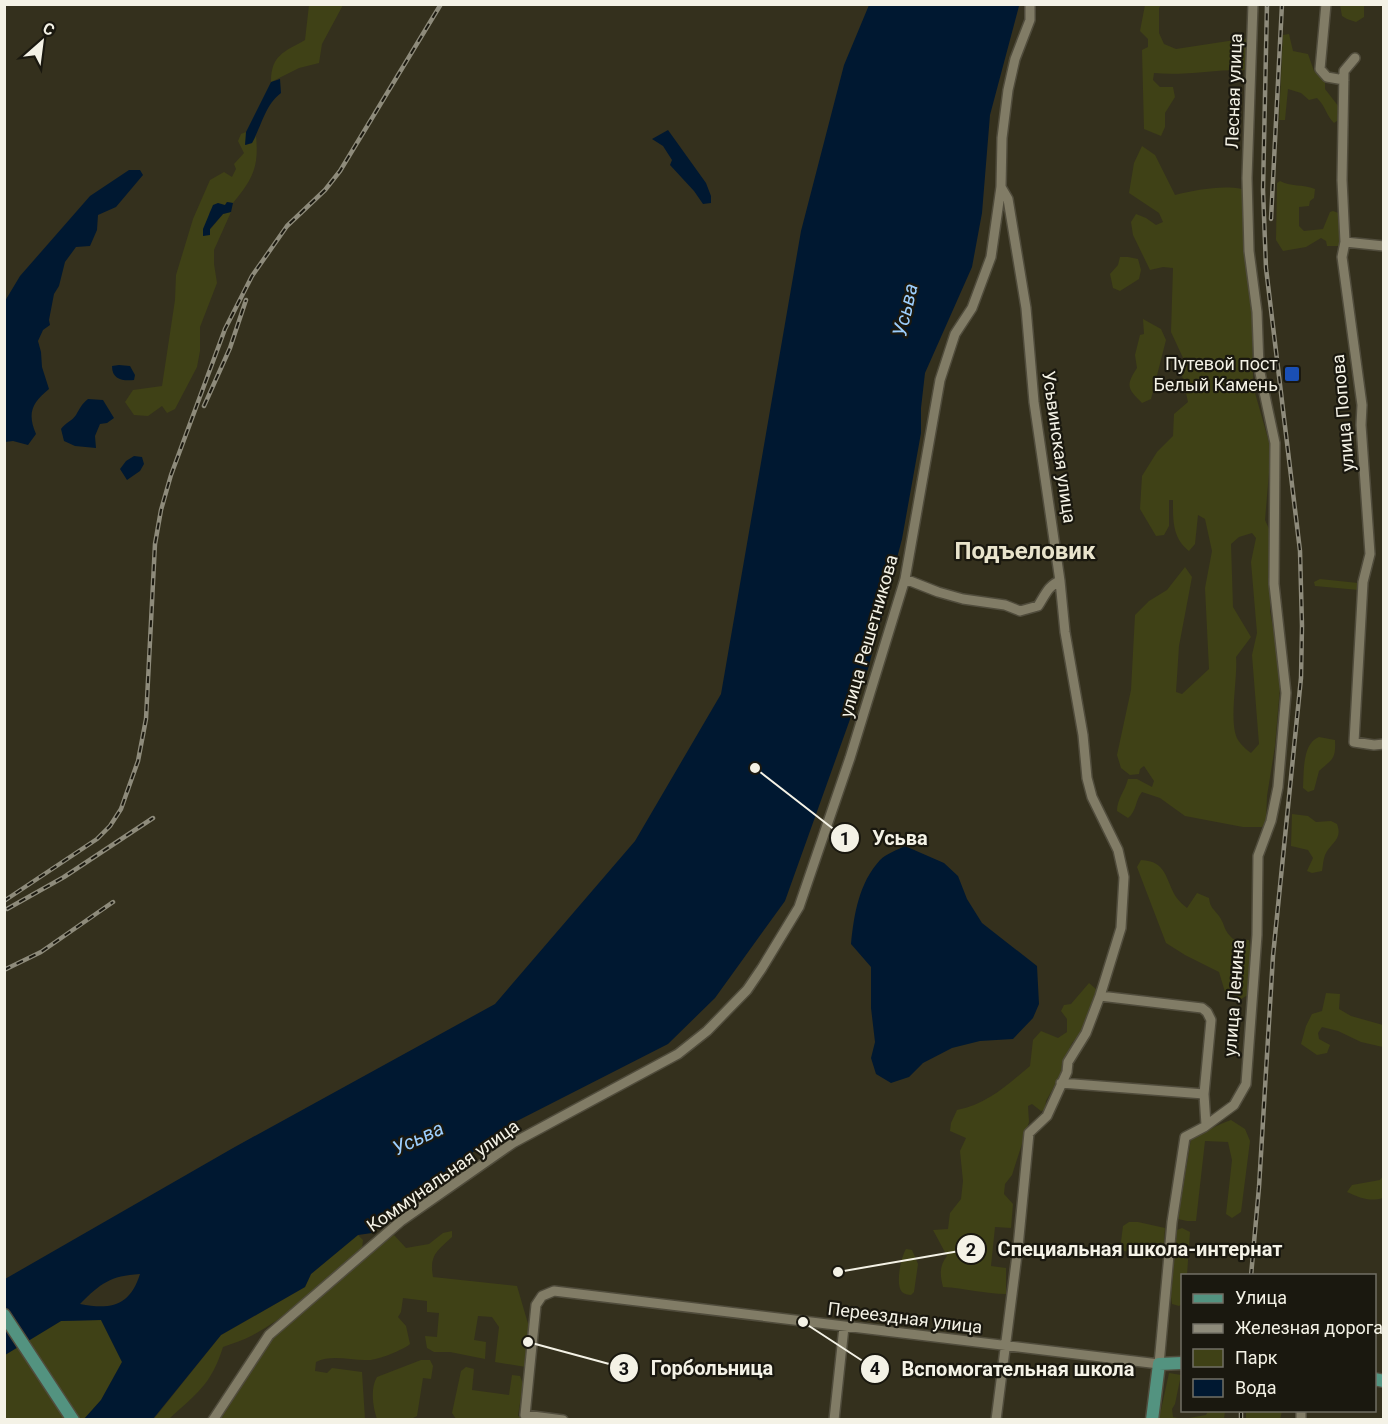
<svg xmlns="http://www.w3.org/2000/svg" width="1388" height="1424" font-family="Roboto,sans-serif">
	<rect width="100%" height="100%" fill="#34301d"/>
	<path fill="#3f4116" fill-rule="evenodd" d="M309 5H343L322 44 319 63 299 68 271 82C271 55 284 52 305 40Z
		M1145 5H1161L1159 8V33L1164 44 1176 49 1248 38 1246 70C1215 69 1185 76 1154 73L1153 80 1160 87H1173L1175 97 1165 113V127L1161 136 1144 129 1142 50 1148 47V39L1140 31Z
		M1340 5H1364V17L1356 22 1347 19 1342 16Z
		M1289 34 1293 51 1308 54 1314 71 1325 80V89L1339 107 1340 119 1334 123C1326 115 1326 107 1317 98L1309 100 1301 93 1288 89 1285 120H1279L1283 35Z
		M246 132V145L252 143 256 136C259 167 253 179 233 203L227 202 225 205 210 211 208 219V232L223 214 231 212 214 250V264L217 283 200 327V351L197 367 175 409 167 413 162 406 148 416 134 415 125 402 133 390 162 386 175 300 176 275 193 219 210 180 224 172 232 177 236 169 234 164 244 153 238 141 241 134Z
		M1142 146 1155 155 1175 195C1196 190 1221 185 1242 189L1244 241 1252 318 1253 377 1255 393 1271 449 1265 520 1270 531V611L1278 656 1280 687 1275 746 1267 796 1266 820 1262 827H1243L1185 816 1160 798 1142 792C1135 800 1137 811 1128 818L1117 811C1117 799 1125 791 1128 779H1137L1152 787 1154 781 1144 766 1140 769 1139 774 1130 775 1121 768 1117 755 1131 690 1135 615 1149 601 1167 590 1185 567 1192 577 1179 646 1176 692 1182 694 1209 669 1205 588 1212 551 1205 519 1198 515 1195 544 1189 551C1172 538 1173 519 1173 500H1169V526L1164 535 1156 536 1140 509 1142 476 1157 452 1173 436 1174 414 1188 402 1181 371 1184 360 1171 332 1173 268 1163 267 1150 270 1133 235 1131 222 1136 214 1146 218 1156 225 1163 222 1159 213 1129 193 1134 163ZM1252 533 1256 538 1251 562 1257 633 1252 655 1259 744 1251 753C1247 750 1241 745 1238 740 1228 723 1238 679 1236 657L1251 637 1233 607 1231 544 1239 537Z
		M1280 181C1290 187 1303 184 1315 189L1314 198 1310 201 1309 206 1299 207V226L1304 231 1323 229 1330 212 1333 211 1341 214 1340 246H1327L1326 241 1321 238 1306 247 1283 251 1276 240 1277 183Z
		M1120 257H1128L1138 259 1141 270 1139 279 1120 291 1113 288 1110 274 1118 265Z
		M1143 319 1161 329 1166 340 1151 399 1142 403C1128 389 1125 386 1137 368L1135 355 1140 335 1144 334Z
		M1320 579 1358 583 1359 590 1315 586 1314 582Z
		M1319 737 1335 740C1336 760 1332 759 1319 771L1314 790 1308 792 1303 788C1304 773 1302 743 1319 737Z
		M1292 814 1308 816 1316 822 1331 821 1337 824C1343 840 1331 842 1325 855 1323 860 1323 866 1322 871L1312 873 1307 871 1313 858 1308 850 1291 846Z
		M1141 860C1167 861 1165 879 1176 897 1179 901 1183 905 1187 908L1197 893 1209 898C1210 908 1214 909 1219 916 1226 926 1222 928 1233 939L1249 940 1252 956 1248 995 1241 999 1225 992 1219 972 1185 955 1166 943 1137 867Z
		M1089 983 1097 990 1082 1032 1072 1043 1062 1063 1061 1074 1046 1101 1045 1110 1041 1111 1032 1104 1028 1106 1029 1122 1012 1175 1005 1184 1004 1194 1013 1204 1011 1228 995 1227 991 1266 1006 1268V1294C986 1294 964 1288 943 1287 940 1275 939 1266 947 1256L933 1230 948 1229 950 1213 961 1199 963 1181 960 1151 966 1138 950 1131 951 1123 957 1110C988 1104 1007 1085 1030 1066L1033 1040 1041 1031 1058 1038 1067 1032V1019L1061 1011 1064 1005 1071 1004Z
		M1326 993 1340 994 1339 1009 1351 1016 1383 1025V1047L1361 1042 1338 1031 1322 1027 1318 1033 1319 1039 1330 1045 1327 1053 1317 1055 1301 1044 1306 1026 1312 1014 1322 1011Z
		M1231 1120 1245 1129 1250 1141 1241 1212 1232 1218 1226 1214 1232 1160 1228 1142 1205 1141 1196 1221H1187L1178 1219 1191 1139C1206 1132 1214 1126 1231 1120Z
		M1383 1176V1198C1370 1202 1360 1198 1347 1192L1352 1185 1380 1180Z
		M1129 1222H1138L1165 1228 1163 1254C1143 1266 1138 1253 1120 1250L1123 1226Z
		M1182 1228 1190 1232 1187 1275 1182 1276V1304L1179 1306 1172 1304 1171 1297 1177 1230Z
		M452 1231V1237C437 1251 429 1255 433 1277L517 1286 531 1334 526 1367 495 1362 499 1327 492 1317 478 1316 474 1340 486 1342 485 1359 450 1352H434L427 1348 425 1336 437 1337 439 1313 427 1312V1301L403 1298 401 1312 398 1317 406 1326 410 1344C403 1350 378 1360 369 1360 352 1361 332 1354 316 1362L315 1371 327 1373 332 1368 362 1372 365 1419 220 1420 276 1334 381 1244 394 1235 406 1248 429 1244 443 1233Z
		M358 1235 363 1240 362 1249C327 1279 294 1313 253 1335 244 1340 233 1343 223 1347 211 1385 197 1393 169 1419L153 1420 221 1335 305 1287 311 1274Z
		M906 1249 912 1250 918 1264 914 1292 911 1295C908 1295 904 1294 902 1292 895 1285 901 1257 906 1249Z
		M101 1320 122 1362 101 1400 84 1419 5 1420V1355L61 1321Z
		M421 1360H430L433 1366 431 1379 423 1378 417 1416 411 1419H377C373 1408 370 1388 377 1377Z
		M466 1367 474 1369 472 1390 509 1395 512 1375 520 1376 523 1384 518 1416 532 1419H456L452 1413 461 1371Z
		M1169 1373 1181 1375 1175 1404 1172 1409 1173 1417 1183 1419 1206 1415 1208 1411H1225L1224 1419H1159Z
		M1246 1411V1410L1282 1411 1280 1420 1246 1419Z"/>
	<path fill="#001831" fill-rule="evenodd" d="M869 5 1019 6 990 115 982 213 972 267 925 373 921 408V433L902 539 868 669 785 901 715 998 668 1044 517 1121 377 1220 372 1233 358 1235 311 1274 305 1287 221 1335 153 1419H84L101 1400 122 1362 101 1320 61 1321 5 1355V1279L233 1148 495 1004 635 841 721 694 801 231 844 65ZM140 1274C130 1306 111 1310 80 1304 101 1283 110 1276 140 1274Z
		M280 79 281 93C265 105 262 125 252 143L245 145 246 132 271 82Z
		M668 130 706 183 711 196V203L703 204 694 191 670 165 672 160 663 146 652 139Z
		M129 170H140L143 175 116 207 98 215 97 230 90 246 76 247 65 262 59 286 54 294 49 320 50 325 43 330 38 341 41 352 42 367 49 389C32 403 27 413 36 434L28 445 13 441 5 442V301L20 276 90 196Z
		M227 202 233 203 231 212 223 214 210 229V235L203 236V229L213 205 218 203 225 205Z
		M119 365 130 366 135 375 134 380C123 381 112 380 112 366Z
		M88 399 103 400 114 418 107 423 100 424 95 436 96 448 75 446 64 441 61 429C65 423 72 421 76 415 80 408 81 405 88 399Z
		M134 456 142 457 144 464 140 471 127 480 120 469 126 461Z
		M905 846 944 863 958 876 967 899 982 923 1037 966 1039 1004 1033 1018 1013 1039 980 1041 952 1048 923 1063 909 1077 891 1083 876 1074 871 1058 875 1042 871 1008V967L851 944C854 914 859 883 880 860 886 854 897 850 905 846Z"/>
	<g fill="none" stroke-linecap="round" stroke-linejoin="round">
		<g stroke="#504c3c" stroke-width="12">
			<path id="minor" d="M1326 4 1320 69 1327 77 1344 80
				M1355 58 1344 71 1342 180 1345 242 1342 257 1362 405 1361 425 1370 554 1363 582 1354 742 1374 745 1384 744
				M1345 242 1384 246
				M905 579 938 592 963 599 1005 605 1020 611 1038 606C1044 597 1049 584 1060 581
				M1100 996 1202 1008 1207 1012 1211 1020 1204 1094 1206 1125
				M1061 1083 1204 1094
				M1301 1410V1420
				M213 1420 269 1335 401 1221 513 1143 678 1054 707 1031 747 990 762 968 799 907 850 758 905 579 940 380 955 334 972 308 991 257 1001 187
				M563 1420 525 1415 536 1305 542 1296 554 1291 1159 1364 1172 1222 1185 1137 1204 1127 1234 1105 1246 1084 1257 935 1258 856 1271 821 1278 787 1286 693 1274 584 1275 443 1259 368 1257 312 1249 251 1247 178 1253 4
				M834 1420 844 1327
				M996 1420 1018 1247 1029 1133 1047 1116 1067 1072 1068 1062 1086 1033 1100 996 1121 928 1124 877 1118 850 1092 797 1087 778 1083 735 1065 632 1060 581 1034 402 1026 308 1008 199 1001 187 1002 138 1008 90 1015 59 1030 20V4"/>
		</g>
		<g stroke="#504c3c" stroke-width="15">
			<path id="major" d="M4 1315 73 1420
				M1374 1379 1384 1381
				M1152 1420 1159 1364 1182 1363"/>
		</g>
		<use href="#minor" stroke="#817c66" stroke-width="9"/>
		<use href="#major" stroke="#539380" stroke-width="12"/>
		<g stroke="#8e8b7b" stroke-width="4.5">
			<path id="rail" d="M1271 219 1282 4
				M204 406 230 348 246 300
				M4 901 97 839 110 826 121 809 138 761 146 719 155 544 161 510 171 475 225 329 252 276 287 226 325 190 340 171 441 4
				M7 909 64 877 153 818
				M4 970 41 952 113 902
				M1251 1276 1259 1187 1273 956 1301 678 1302 626 1300 551 1266 268 1263 190 1267 4
				M1241 1420V1410"/>
		</g>
		<use href="#rail" stroke="#1a180f" stroke-width="2" stroke-dasharray="7" stroke-linecap="butt"/>
	</g>
	<rect fill="#1a4fb4" stroke="#1a180f" stroke-width="2" x="1284" y="366" width="16" height="16" rx="3"/>
	<g text-anchor="middle" stroke-width="4.5" stroke-linejoin="round" paint-order="stroke">
		<g font-size="18" fill="#f4f2e6" stroke="#1a180f">
			<text transform="translate(1234 91) rotate(-88)" y="6">Лесная улица</text>
			<text transform="translate(1343 413) rotate(-95)" y="6">улица Попова</text>
			<text transform="translate(1059 447) rotate(82)" y="6">Усьвинская улица</text>
			<text transform="translate(869 636) rotate(-74)" y="6">улица Решетникова</text>
			<text transform="translate(1234 998) rotate(-86)" y="6">улица Ленина</text>
			<text transform="translate(443 1176) rotate(-35)" y="6">Коммунальная улица</text>
			<text transform="translate(905 1318) rotate(7)" y="6">Переездная улица</text>
		</g>
		<g font-size="18" fill="#f4f2e6" stroke="#1a180f" text-anchor="end">
			<text x="1278" y="370">Путевой пост<tspan x="1278" dy="21">Белый Камень</tspan></text>
		</g>
		<g font-size="20" font-style="italic" fill="#9dcffe" stroke="#1a180f">
			<text transform="translate(905 310) rotate(-77)" y="7">Усьва</text>
			<text transform="translate(418 1138) rotate(-25)" y="7">Усьва</text>
		</g>
		<g font-size="24" font-weight="bold" fill="#e9e4cc" stroke="#1a180f">
			<text x="1025" y="559">Подъеловик</text>
		</g>
	</g>
	<path fill="none" stroke="#f4f2e6" stroke-width="2" d="M755 768L845 838M838 1272L971 1249M528 1342L624 1368M803 1322L875 1369"/>
	<g fill="#f4f2e6" stroke="#1a180f" stroke-width="2">
		<circle cx="755" cy="768" r="6"/>
		<circle cx="838" cy="1272" r="6"/>
		<circle cx="528" cy="1342" r="6"/>
		<circle cx="803" cy="1322" r="6"/>
		<circle cx="845" cy="838" r="15"/>
		<circle cx="971" cy="1249" r="15"/>
		<circle cx="624" cy="1368" r="15"/>
		<circle cx="875" cy="1369" r="15"/>
	</g>
	<g font-size="18" text-anchor="middle" font-weight="bold" fill="#111">
		<text x="845" y="845">1</text>
		<text x="971" y="1256">2</text>
		<text x="624" y="1375">3</text>
		<text x="875" y="1375">4</text>
	</g>
	<g font-size="20" text-anchor="middle" font-weight="bold" fill="#f4f2e6" stroke="#1a180f" stroke-width="4.5" stroke-linejoin="round" paint-order="stroke">
		<text x="900" y="845">Усьва</text>
		<text x="1140" y="1256">Специальная школа-интернат</text>
		<text x="712" y="1375">Горбольница</text>
		<text x="1018" y="1376">Вспомогательная школа</text>
	</g>
	<rect width="1388" height="1424" fill="none" stroke="#f4f2e6" stroke-width="12"/>
	<rect x="1181" y="1274" width="195" height="138" fill="#1a180f" stroke="#716f65" stroke-width="1.5"/>
	<rect x="1193" y="1294" width="30" height="9" fill="#539380" stroke="#716f65" stroke-width="1.5"/>
	<text x="1235" y="1304" font-size="18" fill="#f4f2e6">Улица</text>
	<rect x="1193" y="1324" width="30" height="9" fill="#8e8b7b" stroke="#716f65" stroke-width="1.5"/>
	<text x="1235" y="1334" font-size="18" fill="#f4f2e6">Железная дорога</text>
	<rect x="1193" y="1349" width="30" height="18" fill="#3f4116" stroke="#716f65" stroke-width="1.5"/>
	<text x="1235" y="1364" font-size="18" fill="#f4f2e6">Парк</text>
	<rect x="1193" y="1379" width="30" height="18" fill="#001831" stroke="#716f65" stroke-width="1.5"/>
	<text x="1235" y="1394" font-size="18" fill="#f4f2e6">Вода</text>
	<g transform="translate(42 42) rotate(28)" stroke="#1a180f" stroke-width="4.5" paint-order="stroke">
	<path d="M0-4.5L10 22L0 15L-10 22Z" fill="#f4f2e6"/>
	<text y="-9" font-size="16" font-weight="bold" text-anchor="middle" fill="#f4f2e6">С</text>
	</g>
</svg>
